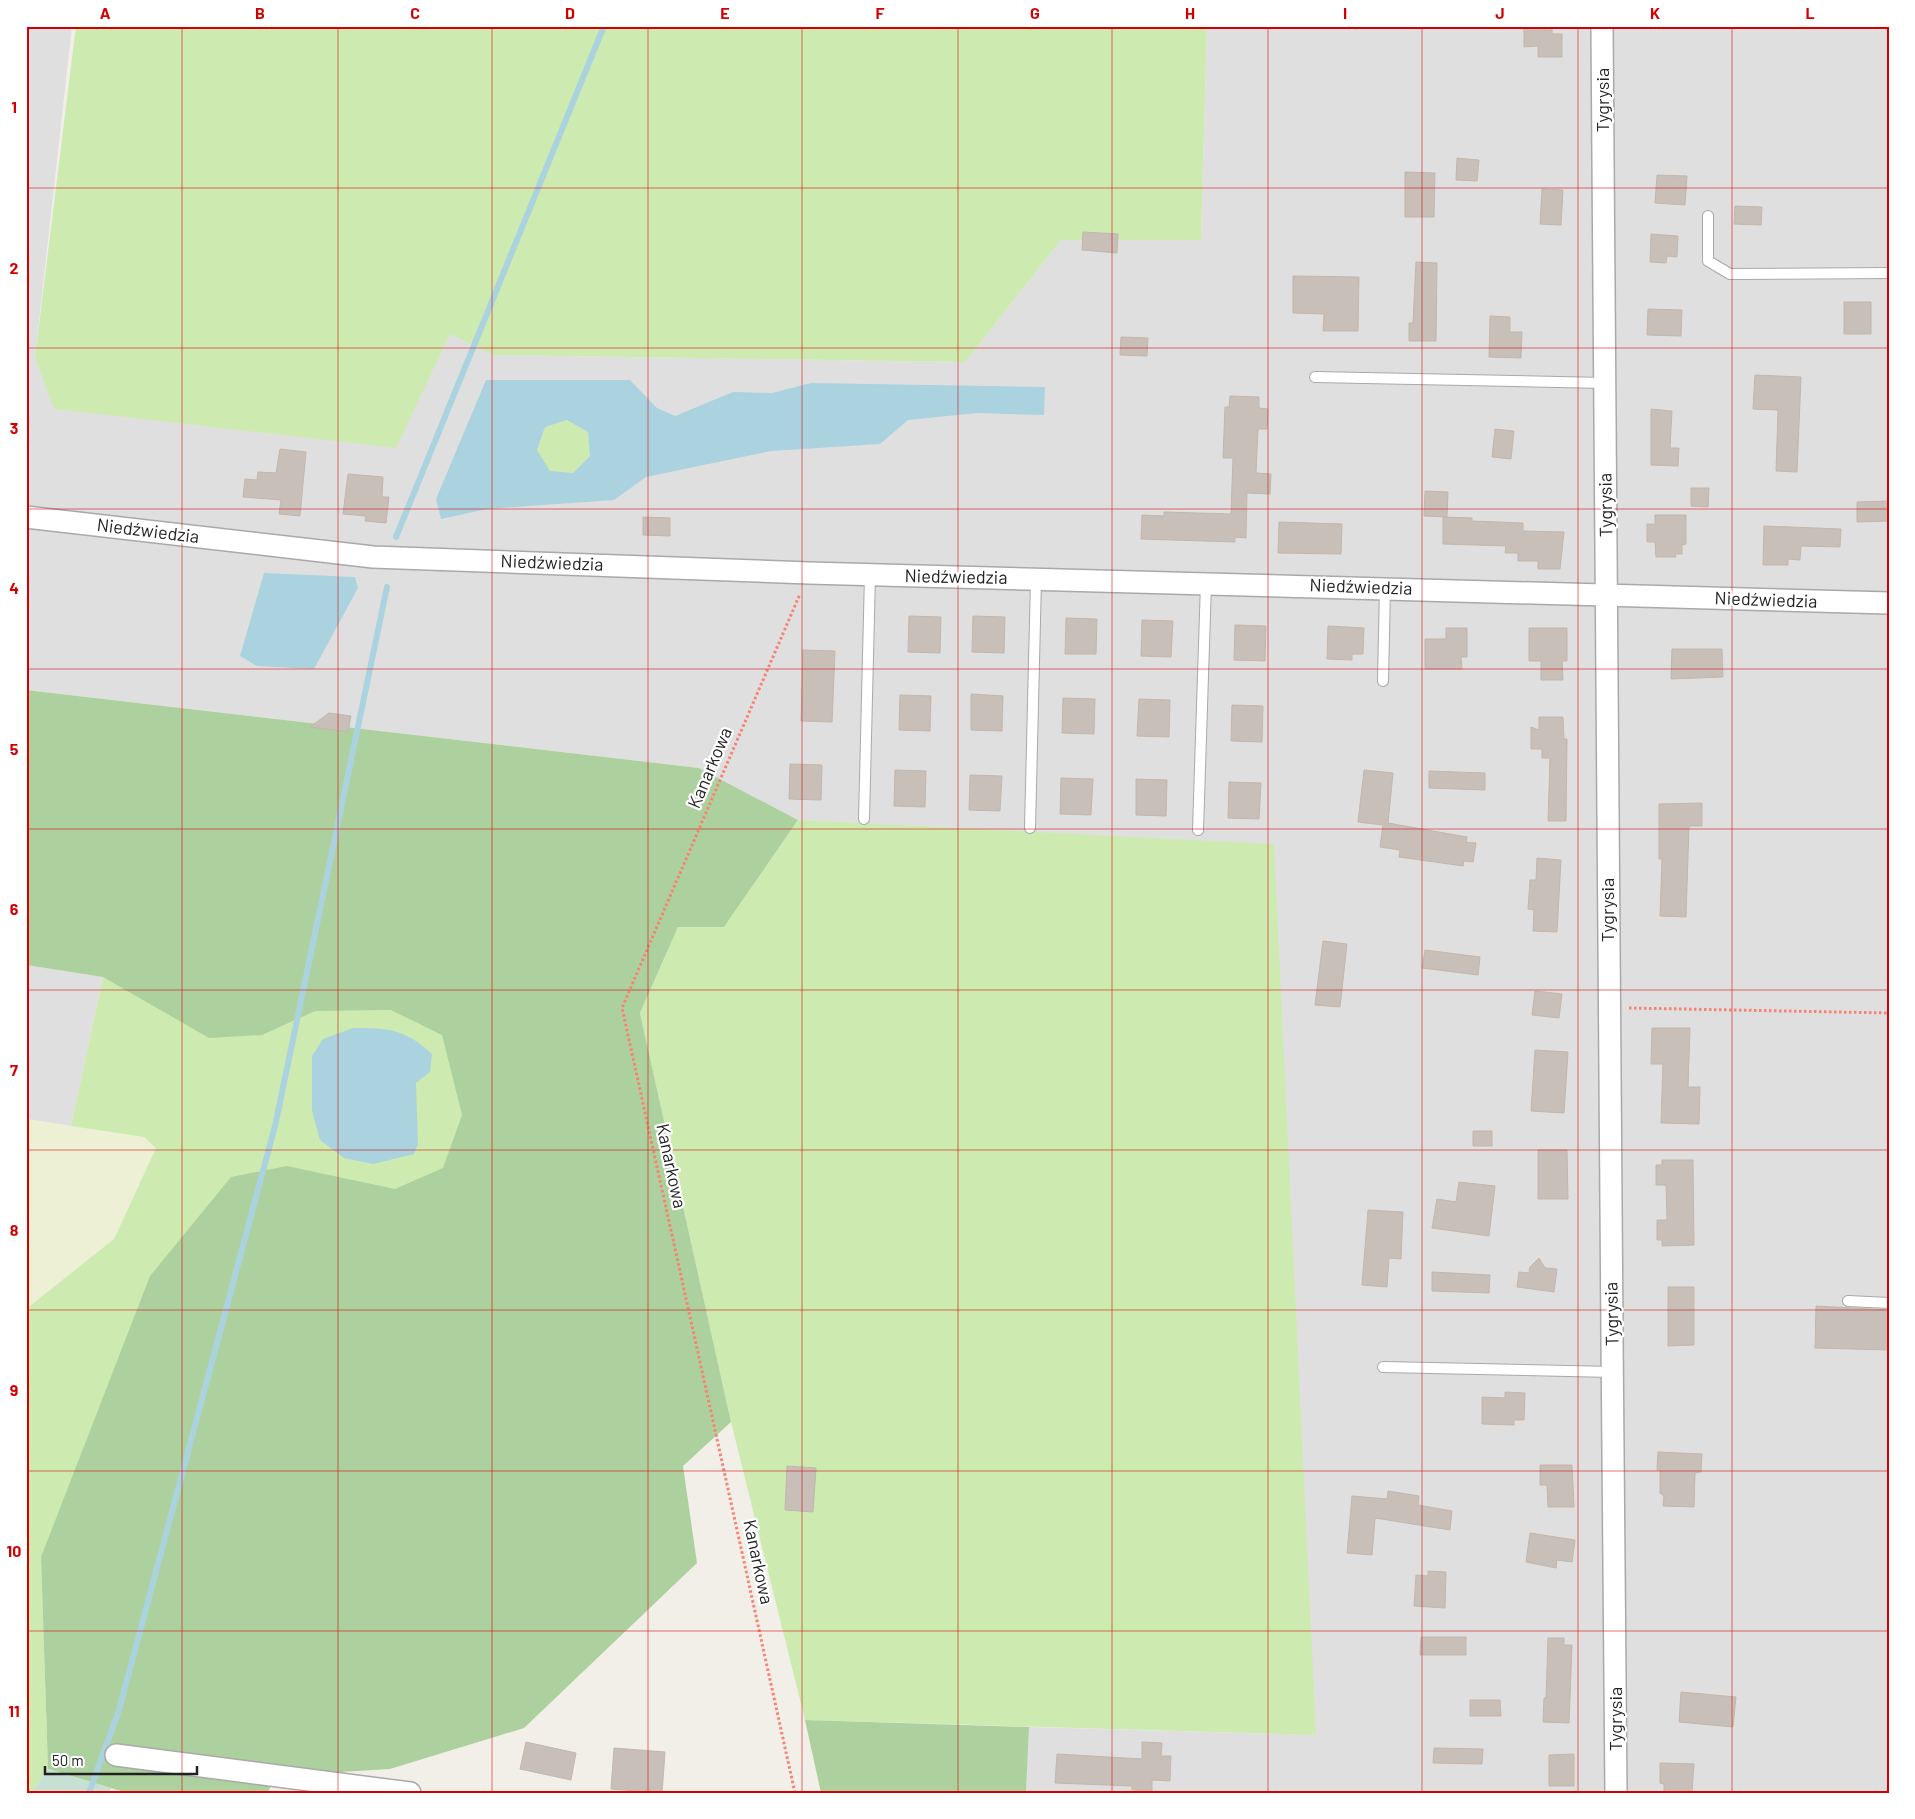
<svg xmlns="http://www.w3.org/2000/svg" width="1915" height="1819" font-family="Barlow,sans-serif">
	<rect width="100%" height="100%" fill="#f2efe9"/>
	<path fill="#e0dfdf" d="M26 26H72L35 357 450 333 494 355 965 362 1061 240 1201 239 1207 26H1889V1793H1026L1029 1727 1316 1735 908 827 798 820 699 768 26 690Z
		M26 965 103 977 71 1126 26 1119Z"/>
	<path fill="#eef0d5" d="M26 1119 144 1137 156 1148 114 1239 26 1309Z"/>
	<path fill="#cdebb0" d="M76 26H1207L1201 240H1061L965 362 494 355 450 334 396 448 54 409 35 357Z
		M567 420 588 432 590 456 573 473 549 471 537 450 545 427Z
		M798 820 1274 844 1316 1735 805 1720 731 1422 640 1013 678 927H724Z
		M103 977 469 980 519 1157 41 1557 48 1769 31 1793H26V1309L114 1239 156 1148 144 1137 71 1126Z"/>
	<path fill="#add19e" d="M26 690 699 768 798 820 724 927H678L640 1013 731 1422 683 1466 697 1563 524 1728 390 1769 277 1776 267 1793H127L48 1769 41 1557 150 1276 231 1177 287 1166 395 1189 443 1168 462 1115 442 1035 391 1010 315 1011 262 1035 209 1038 103 977 26 965Z
		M805 1720 1029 1727 1026 1793H821Z"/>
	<path fill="#c6e0d4" d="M48 1769 111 1788 110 1793H31Z"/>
	<path fill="#aad3df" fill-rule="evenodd" d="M486 380H630L657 408 675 416 733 392 772 393 811 383 1045 387 1044 415 977 413 908 420 880 444 771 451 646 477 614 500 487 509 441 519 436 499ZM567 420 588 432 590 456 573 473 550 471 537 450 545 427Z
		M264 573 355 577 358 588 314 669 257 666 240 656Z
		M353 1028C388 1028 406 1029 432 1054L430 1072 416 1083 418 1144 414 1154 373 1164 344 1158 320 1140 312 1111V1056L323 1039Z"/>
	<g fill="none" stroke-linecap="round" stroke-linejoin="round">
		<path stroke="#aad3df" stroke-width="6" d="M396 537 604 26
			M89 1793 119 1710 275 1126 387 587"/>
	</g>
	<path fill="#c7bfb8" stroke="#c4b6ab" d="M1526 26H1552V34H1562V57H1538V46L1524 47V28Z
		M1457 158 1479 160 1477 181 1456 180Z
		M1405 172 1435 173 1434 217H1405Z
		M1657 175 1687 176 1685 205 1655 203Z
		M1542 189 1563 190 1561 225 1540 224Z
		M1735 206 1762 207 1761 225 1734 224Z
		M1083 232 1118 234 1117 253 1082 250Z
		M1651 234 1678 236 1677 257 1667 256 1666 263 1650 262Z
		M1416 262 1437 263 1436 341H1409V323H1413Z
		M1293 276 1359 277 1358 331H1323L1324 314 1293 313Z
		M1844 302H1871V334H1844Z
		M1648 309 1682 310 1681 336 1647 335Z
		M1490 316 1510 317V332H1522L1521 358 1489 357Z
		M1121 337 1148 338 1147 356 1120 355Z
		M1755 375 1801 377 1797 472 1776 471 1778 410 1753 409Z
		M1230 396 1259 397V408L1268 409 1267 429H1258L1256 473 1271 474 1270 494 1247 493 1246 538 1235 537V542L1141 539 1142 515 1164 516V512L1231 514 1233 458H1223L1225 407H1229Z
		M1651 409 1672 411 1670 448H1679L1678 466 1651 465Z
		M1495 429 1514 431 1511 459 1492 457Z
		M280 449 306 452 300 516 279 514 281 500 243 497 245 479 257 480 258 472 276 473Z
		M348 474 383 477 382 497H389L386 523 365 521 366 516 343 514Z
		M1691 488H1709L1708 507 1691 506Z
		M1425 491 1448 492 1447 517 1424 516Z
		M1889 501V521L1857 522V502Z
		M1655 515H1686V544L1682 545V554H1675L1676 557H1656L1655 542H1647V524H1655Z
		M643 517 670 518V536L643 535Z
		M1443 517 1472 518V521L1523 523V531L1564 532 1560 569H1538V561H1518V553H1505L1506 546 1443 544Z
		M1279 522 1342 524 1341 554 1278 553Z
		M1764 526 1841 529 1840 547 1801 546 1800 560 1788 559V565H1763Z
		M909 616 941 617 940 653 908 652Z
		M973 616 1005 617 1004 653 972 652Z
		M1066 618 1097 619 1096 654H1065Z
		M1142 620 1173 621 1171 657 1141 656Z
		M1235 625 1266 626 1265 661 1234 660Z
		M1328 626 1364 628 1363 654H1352V660L1327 659Z
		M1446 628H1467V657H1461L1462 669H1425V639H1446Z
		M1529 628H1567V661H1562L1563 680H1541V661H1529Z
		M1672 649H1722L1723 677 1671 679Z
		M803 650 835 651 832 722 801 721Z
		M971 694 1003 696 1002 731 971 730Z
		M900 695 931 696 930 731 899 730Z
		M1063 698 1095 699 1094 734 1062 733Z
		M1139 699 1170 700 1169 737 1137 736Z
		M1232 705 1263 706 1262 742 1231 741Z
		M329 713 351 716 348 732 310 727Z
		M1539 717H1563L1564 739H1567L1566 821H1548L1550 758H1542V749H1531V727L1539 730Z
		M790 764 822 765 821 800 789 799Z
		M895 770 926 771 925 807 894 806Z
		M1364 770 1393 773 1388 823 1467 837 1466 842 1476 843 1473 862 1464 861 1463 866 1399 857 1400 850 1380 847 1383 825 1358 822Z
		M1429 771 1485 773V790L1429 788Z
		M970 775 1002 776 1000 811 969 810Z
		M1061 778 1093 779 1091 815 1060 814Z
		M1136 779 1167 780 1166 816 1136 815Z
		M1229 782 1261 783 1259 819 1228 818Z
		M1702 803V826H1689L1686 917 1660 916 1662 859H1659V804Z
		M1537 858 1561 860 1557 932 1533 931 1534 910 1528 909 1530 880H1536Z
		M1323 941 1347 944 1340 1007 1315 1005Z
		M1425 950 1480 957 1478 975 1422 968Z
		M1535 991 1562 994 1559 1018 1532 1015Z
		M1652 1028H1690L1688 1087H1700L1699 1124 1661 1123 1663 1064H1651Z
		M1535 1050 1568 1052 1564 1113 1531 1111Z
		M1473 1131H1492V1146H1473Z
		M1538 1150H1567L1568 1199H1538Z
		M1662 1160H1693L1694 1245 1662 1246V1240H1657V1220H1667L1666 1185H1656V1165H1662Z
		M1459 1182 1495 1186 1489 1236 1432 1228 1437 1199 1456 1202Z
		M1368 1210 1403 1212 1401 1259 1389 1258 1387 1287 1362 1285Z
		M1539 1258 1545 1268 1557 1269 1554 1292 1517 1287 1519 1272 1529 1273 1530 1267Z
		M1432 1272 1490 1275 1489 1293 1432 1291Z
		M1668 1287H1694V1345L1668 1346Z
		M1816 1306 1889 1310V1350L1815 1348Z
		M1505 1392 1525 1393 1524 1420H1514V1425L1482 1424V1397L1505 1398Z
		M1658 1452 1702 1454 1701 1472 1695 1473 1694 1507 1663 1506 1664 1496 1660 1493V1470H1657Z
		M1540 1465H1572L1574 1507H1548L1547 1485H1540Z
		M787 1466 816 1468 813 1512 785 1510Z
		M1388 1491 1419 1496 1418 1505 1452 1511 1450 1530 1375 1518 1372 1555 1347 1553 1352 1496 1387 1499Z
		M1530 1533 1575 1540 1572 1562 1557 1560 1556 1568 1526 1562Z
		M1428 1571 1446 1572 1445 1608 1414 1606 1416 1575 1428 1576Z
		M1421 1637H1466V1655H1420Z
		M1548 1638H1564V1645H1572L1569 1723 1543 1722 1544 1698H1546Z
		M1681 1692 1736 1697 1733 1727 1679 1722Z
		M1470 1700H1500L1501 1716H1470Z
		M526 1742 576 1753 571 1780 520 1769Z
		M1142 1742 1162 1743 1161 1756H1171L1170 1781 1152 1780V1791L1132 1790V1786L1055 1783 1057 1754 1142 1759Z
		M614 1748 665 1752 662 1793 611 1789Z
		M1434 1748 1483 1749 1482 1764 1433 1763Z
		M1574 1754V1786H1549V1755Z
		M1660 1763 1694 1764 1692 1791 1664 1793V1784L1660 1783Z"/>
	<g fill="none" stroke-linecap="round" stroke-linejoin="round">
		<g stroke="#a9a9a9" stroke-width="12">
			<path id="lane" d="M1708 216V261L1730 274 1889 273
				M1315 377 1605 383
				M1383 681 1385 588
				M864 819 870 575
				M1030 828 1036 579
				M1198 830 1206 583
				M1848 1301 1889 1303
				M1383 1367 1613 1372"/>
		</g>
		<g stroke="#a9a9a9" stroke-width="24">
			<path id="street" d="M1602 26C1605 615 1611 1204 1616 1793
				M26 517 373 557 809 573 1889 603
				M116 1755 410 1793"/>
		</g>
		<path stroke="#fa8072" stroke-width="3" stroke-dasharray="2.5 2.5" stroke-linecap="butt" d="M1629 1008 1889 1013
			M795 1793 622 1008 800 594"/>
		<use href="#lane" stroke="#fff" stroke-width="10"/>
		<use href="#street" stroke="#fff" stroke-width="21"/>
	</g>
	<path fill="none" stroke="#d40000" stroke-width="1" stroke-opacity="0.55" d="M182 26V1793M338 26V1793M492 26V1793M648 26V1793M802 26V1793M958 26V1793M1112 26V1793M1268 26V1793M1422 26V1793M1578 26V1793M1732 26V1793M26 188H1889M26 348H1889M26 509H1889M26 669H1889M26 829H1889M26 990H1889M26 1150H1889M26 1310H1889M26 1471H1889M26 1631H1889"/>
	<g text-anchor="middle" stroke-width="4.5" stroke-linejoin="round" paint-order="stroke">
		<g font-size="18" fill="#222" stroke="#fff">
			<text transform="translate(1603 100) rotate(-90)" y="6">Tygrysia</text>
			<text transform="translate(1606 505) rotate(-91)" y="6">Tygrysia</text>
			<text transform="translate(148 531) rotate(7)" y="6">Niedźwiedzia</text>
			<text transform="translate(552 563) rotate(2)" y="6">Niedźwiedzia</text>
			<text transform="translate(956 577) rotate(1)" y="6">Niedźwiedzia</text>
			<text transform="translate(1361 587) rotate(2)" y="6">Niedźwiedzia</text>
			<text transform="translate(1766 600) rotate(2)" y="6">Niedźwiedzia</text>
			<text transform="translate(710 768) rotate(-67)" y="6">Kanarkowa</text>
			<text transform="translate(1608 910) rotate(-90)" y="6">Tygrysia</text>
			<text transform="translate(671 1166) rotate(78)" y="6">Kanarkowa</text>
			<text transform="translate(1612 1314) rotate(-91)" y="6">Tygrysia</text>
			<text transform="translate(758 1562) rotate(78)" y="6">Kanarkowa</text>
			<text transform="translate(1616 1719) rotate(-90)" y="6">Tygrysia</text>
		</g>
	</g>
	<rect width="1915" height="1819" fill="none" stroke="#ffffff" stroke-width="55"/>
	<path d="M45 1766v8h152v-8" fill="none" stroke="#222222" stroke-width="2.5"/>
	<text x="52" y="1766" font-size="15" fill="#222222" stroke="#ffffff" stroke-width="4" paint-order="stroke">50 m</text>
	<rect x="28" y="28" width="1860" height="1764" fill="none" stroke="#d40000" stroke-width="2"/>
	<g font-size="16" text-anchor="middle" font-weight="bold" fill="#d40000">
		<text x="105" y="19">A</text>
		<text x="260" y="19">B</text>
		<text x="415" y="19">C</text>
		<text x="570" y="19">D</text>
		<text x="725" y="19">E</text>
		<text x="880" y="19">F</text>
		<text x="1035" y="19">G</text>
		<text x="1190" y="19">H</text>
		<text x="1345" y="19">I</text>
		<text x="1500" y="19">J</text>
		<text x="1655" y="19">K</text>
		<text x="1810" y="19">L</text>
		<text x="14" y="113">1</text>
		<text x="14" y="274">2</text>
		<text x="14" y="434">3</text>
		<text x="14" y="594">4</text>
		<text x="14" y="755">5</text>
		<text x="14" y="915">6</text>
		<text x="14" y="1076">7</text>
		<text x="14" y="1236">8</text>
		<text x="14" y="1396">9</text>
		<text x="14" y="1557">10</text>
		<text x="14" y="1717">11</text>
	</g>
</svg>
